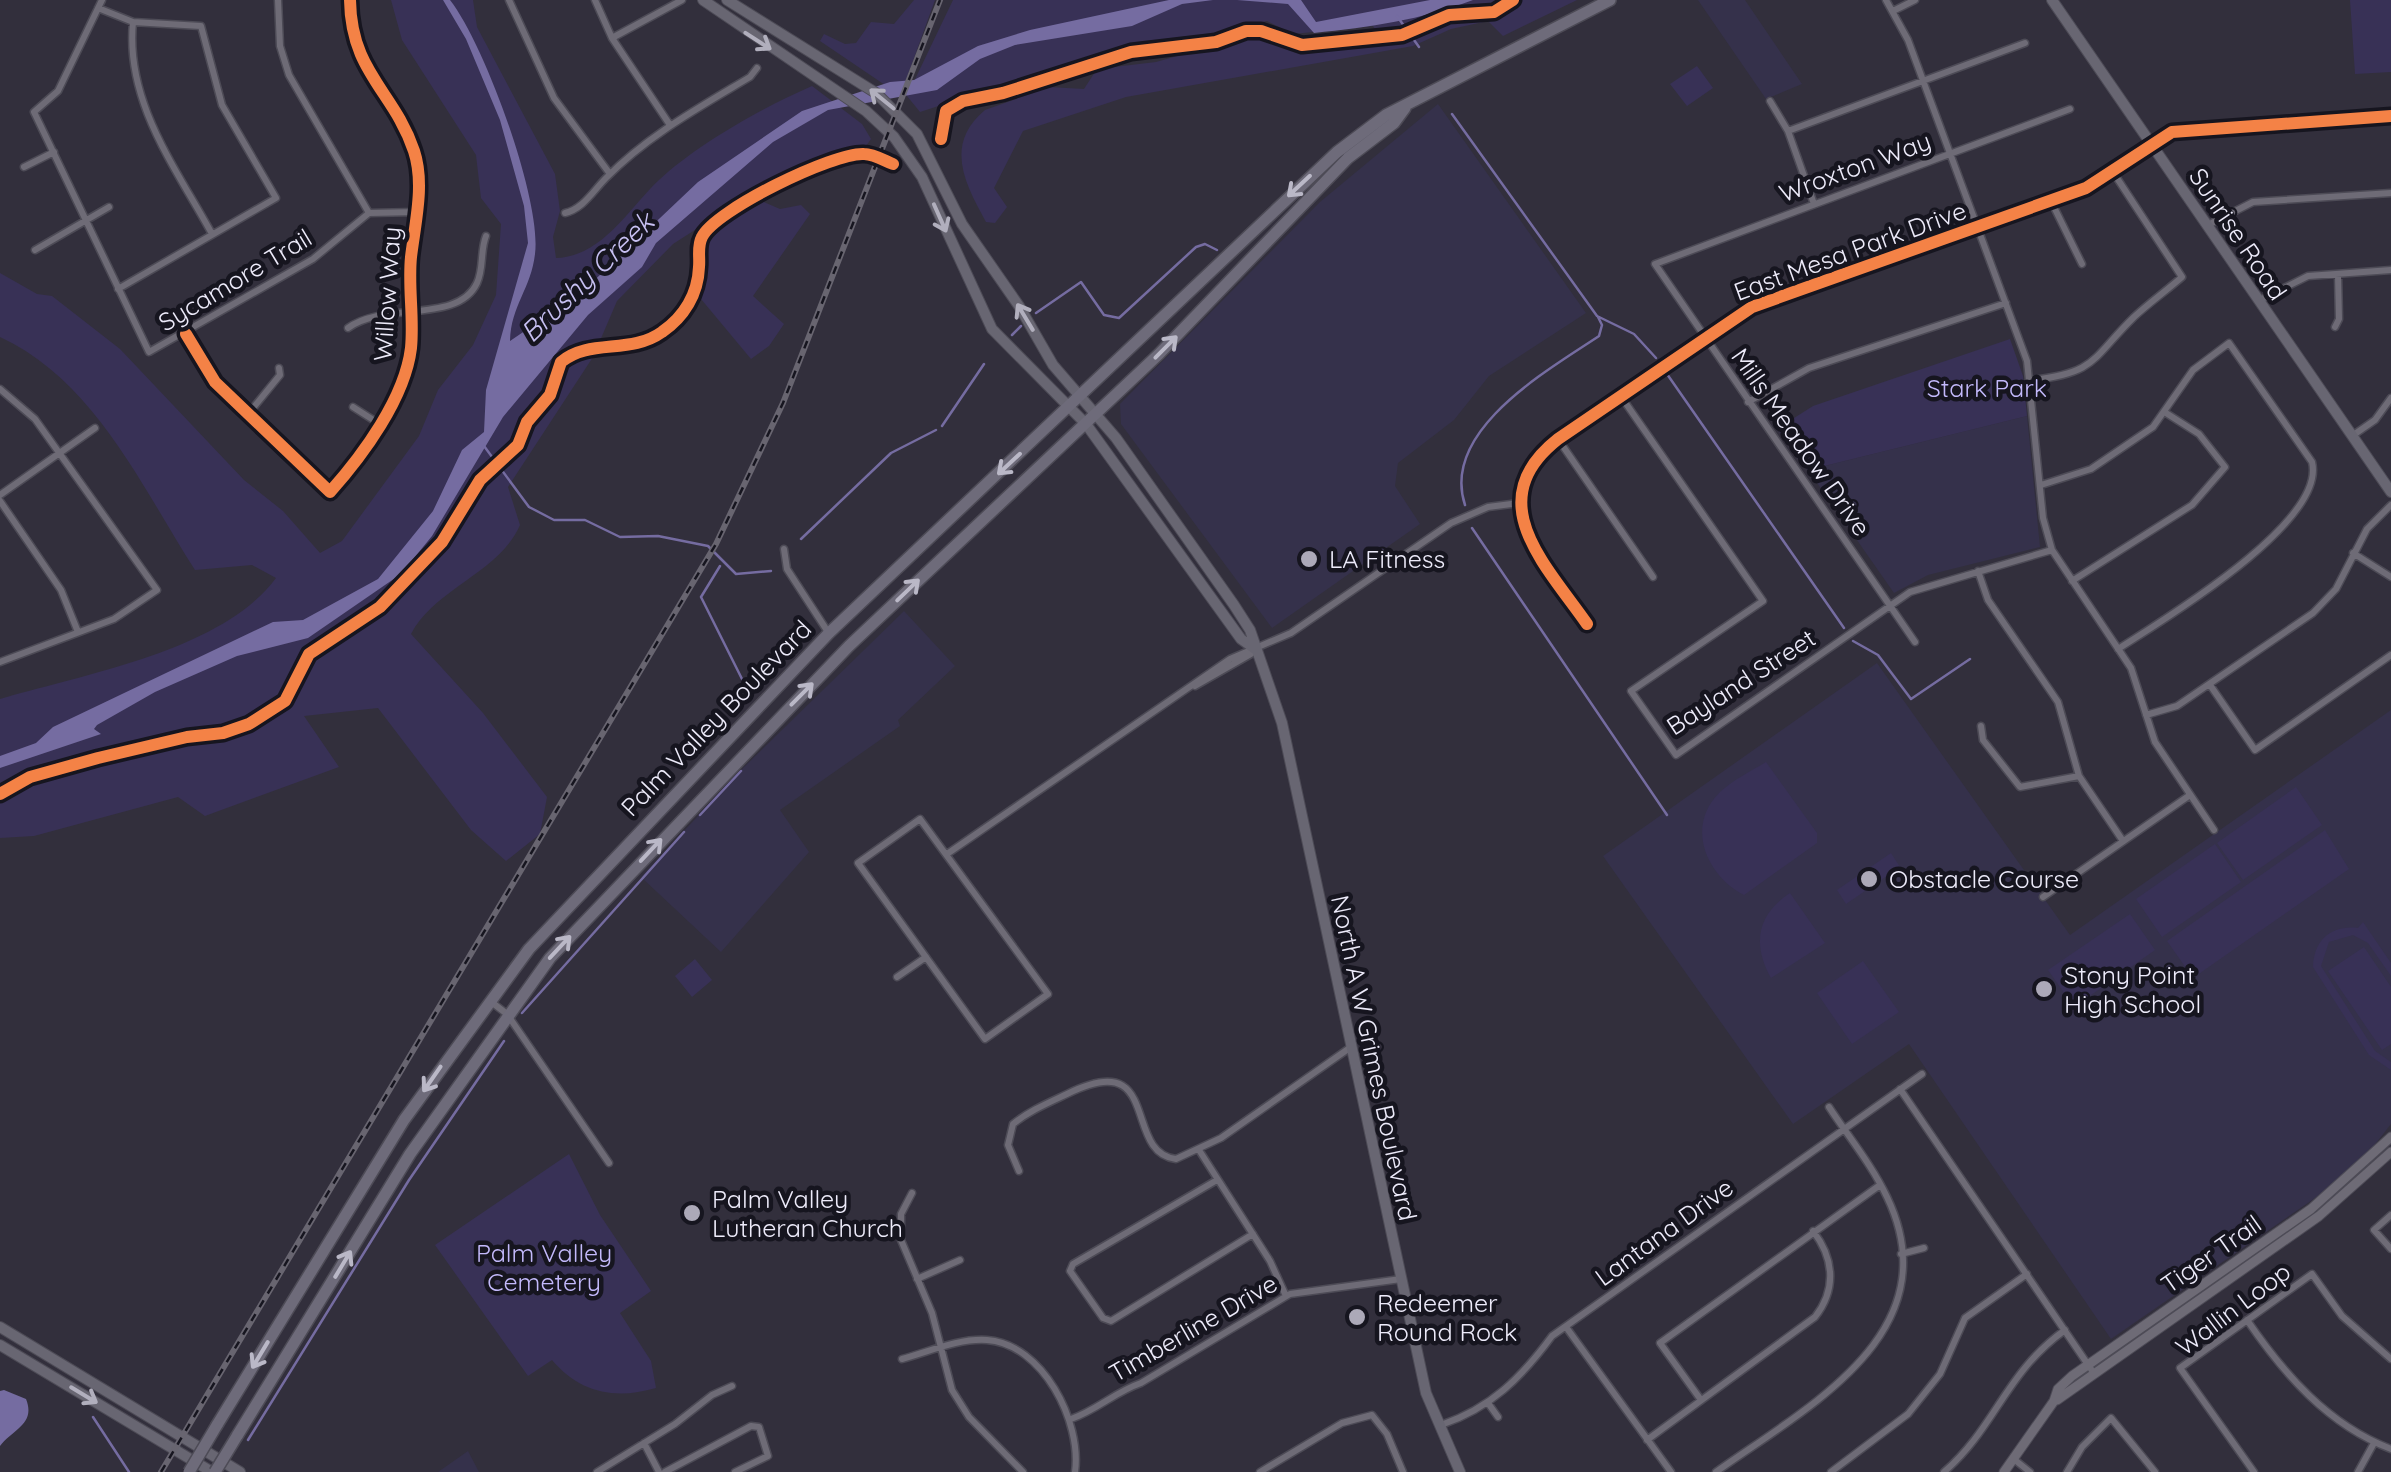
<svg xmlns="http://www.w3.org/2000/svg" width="2391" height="1472" font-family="Quicksand,sans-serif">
	<rect width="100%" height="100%" fill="#322f3c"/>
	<path fill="#35314b" d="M1698 0H1745L1802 84 1766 99Z
		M1438 104 1586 313 1489 376 1454 420 1398 463 1395 486 1420 524 1272 628 1121 424 1120 404 1320 202Z
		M2027 416 2040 547 1928 575 1894 593 1808 470Z
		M904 611 955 666 898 720 900 726 780 810 809 852 721 952 641 877 740 771Z
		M1877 663 2070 935 2391 710V1124L2369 1152 2318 1196 2111 1339 1909 1044 1793 1124 1603 856Z
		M468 1451 479 1472H438Z"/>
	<path fill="#383156" d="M391 0H473L477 27 555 174 560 211 553 237 556 258C602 257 629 208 659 180 699 143 762 108 812 86L862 124 871 139 866 146 829 157 754 192 673 244 617 301 593 357 508 487 520 525C499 573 435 588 411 634L483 713 547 797 540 834 506 861 471 830 378 708 304 716 339 767 205 816 178 797 34 836 0 838V699C84 674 222 651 276 578L252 565 195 570C141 486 95 381 0 337V273L37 294 52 296 120 349 244 480 283 511 320 553 342 541 419 436 438 390 473 345 496 295 501 224 481 198 476 155 402 40Z
		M914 0H935L905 83 885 85 820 41 824 34 845 44 856 43 871 22 894 24Z
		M953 0H1577L1503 36 1488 21 1451 29 1413 46 1126 97 1023 131 994 188 1007 207 995 223 986 222C966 185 943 145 985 110L1049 87 1084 89 1095 72 1105 68 1156 62 1251 35H1264L1294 50 1381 39 1373 26 1293 34 1267 21 1067 64 920 112 907 96Z
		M2350 0H2391V72L2355 74Z
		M1697 66 1713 88 1687 106 1670 84Z
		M757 199 780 209 801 205 810 214 753 296 784 324 769 346 751 359 696 293 706 232Z
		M2010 339 2023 376 2027 416 1808 470 1777 429 1813 406Z
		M1766 762 1817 833V843L1744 895C1706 875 1685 826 1720 792 1733 780 1751 771 1766 762Z
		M2296 787 2322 825 2243 880 2217 843Z
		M2325 830 2349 869 2193 978 2167 941Z
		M2215 844 2241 882 2162 937 2136 899Z
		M1891 853 1900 867 1846 904 1837 890Z
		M1790 893 1825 943 1771 978C1752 944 1757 915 1790 893Z
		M2130 914 2155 950 2074 1007 2048 970Z
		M2363 922 2391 963V976L2368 943 2353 935 2329 942 2321 966 2375 1051 2391 1062V1070L2369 1055 2313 967C2314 940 2331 925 2358 928Z
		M2364 947 2391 987V1044L2382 1050 2328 971Z
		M695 959 712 980 692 997 675 976Z
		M1863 961 1899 1012 1852 1044 1817 993Z
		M569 1154 600 1215 651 1291 620 1313 651 1361 656 1388C615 1400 580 1393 552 1360L528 1376 435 1245Z"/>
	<path fill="#756ca1" d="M443 0H450C484 43 542 200 535 254 531 289 511 305 510 341L582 292 698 182 802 111 890 82 914 80 978 46 1030 30 1169 0H1213L1182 4 1132 26 1015 45 980 59 937 90 828 110 773 142 656 243 642 267 588 315 503 417 432 536 401 574 308 638 237 656 155 692 97 725 94 729 101 734 0 768V756L36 743 53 727 273 622 303 620 378 579 433 511 462 450 484 432 486 390 528 243 524 206 500 120 466 39Z
		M1237 0H1301L1316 22 1430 0H1473C1421 20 1370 27 1314 33L1288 4Z
		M4 1390 26 1399C36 1424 13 1429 0 1446V1391Z"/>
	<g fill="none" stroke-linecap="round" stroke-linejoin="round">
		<path stroke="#756ca1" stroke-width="2.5" d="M1397 16 1419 47
			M1452 114 1597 316 1634 334 1656 358
			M1036 313 1081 282 1104 315 1119 318 1196 247 1205 244 1217 250
			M1012 335 1021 326
			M1667 374 1844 628
			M942 426 984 364
			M484 446 529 507 554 520H585L620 537 658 536 708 546 736 574 771 571
			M1465 505C1440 430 1550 369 1599 336L1602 325 1598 317
			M1472 528 1667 815
			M801 539 891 453 936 430
			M720 566 701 597 751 697
			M1853 641 1878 655 1911 699 1970 659
			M700 815 741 771
			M522 1013 684 832
			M93 1417 129 1472
			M248 1440 409 1180 504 1041"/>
		<g stroke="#4d4b56" stroke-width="9">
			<path id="minor" d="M102 0 58 91 34 112 149 352 313 259 369 213 416 212
				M278 0 280 46 289 75 369 213
				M509 0 554 98 610 174
				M595 0 612 38 670 125
				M1886 0 1908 40 2027 361 2043 518 2052 550 2131 668 2155 742 2214 830
				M98 8 133 22 201 26 222 105 276 198 118 289
				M1893 11 1915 0
				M133 22C125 102 176 168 212 234
				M612 38 682 0
				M1770 101 1788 131 1814 204
				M1788 131 2025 43
				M24 167 54 152
				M2051 201 2082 264
				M565 213C583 209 593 191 606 178 647 136 700 107 750 77L757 68
				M2208 225 2253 202 2391 193
				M35 250 109 207
				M2260 300 2308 276 2391 270
				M2335 327 2339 319 2338 275
				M348 328C385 301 458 324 477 283 484 268 480 251 486 236
				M186 334 215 382 330 492C363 455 405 398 411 348 414 317 408 287 411 257 415 223 425 184 414 151 394 91 351 73 350 0
				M2032 380C2097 373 2092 358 2134 317 2149 303 2166 291 2182 277L2113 172
				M0 389 35 419 157 590 114 619 0 662
				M1620 395 1763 601 1631 691 1676 755 1910 592 2052 550
				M1748 402 1809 368 2006 303
				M353 407 378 423
				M249 413 280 375 279 368
				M2352 436 2375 420 2391 398
				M1558 439 1653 577
				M2041 485 2091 469 2153 427 2193 370 2229 343 2312 462C2327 522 2163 620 2118 649
				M0 495 95 428
				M0 501 61 590 78 632
				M784 549 787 569 828 632
				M2353 553 2391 577
				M1978 571 1988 600 2058 702 2079 776 2123 841
				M2072 581 2192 505 2225 467 2199 434 2166 413
				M1587 624C1546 565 1479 501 1558 439L1752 307 2086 188 2172 132 2391 116
				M1915 642 1655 264 2070 109
				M2210 685 2255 750 2391 655
				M1195 686 1251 654
				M2146 715 2177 706 2313 613 2336 589 2367 529 2391 505
				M1981 726 1983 740 2020 787 2079 776
				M920 819 1048 994 985 1039 858 863Z
				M947 854 1230 659 1291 633 1451 523 1488 507 1519 503
				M2043 897 2190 795
				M897 977 926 957
				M490 1001 507 1014 609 1163
				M1900 1089 2093 1372
				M1199 1150 1270 1261 1286 1296
				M1019 1171 1008 1145 1013 1124C1029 1111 1048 1103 1067 1094 1163 1046 1122 1153 1176 1159L1221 1138 1351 1047
				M1217 1180 1073 1264 1070 1271 1103 1318 1111 1321 1253 1234
				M912 1193 901 1214V1240L932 1313 952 1390 969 1417 1023 1472
				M2391 1215 2374 1230 2391 1249
				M1901 1254 1924 1248
				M917 1279 960 1260
				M2247 1320C2284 1374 2328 1425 2391 1449
				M1566 1327 1671 1472
				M902 1359C928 1352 959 1338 987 1340 1043 1344 1082 1422 1075 1472
				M1701 1400 1660 1343 1880 1185
				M1488 1403 1498 1417
				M1071 1419C1097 1410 1115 1392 1141 1383L1290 1294 1401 1279
				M1441 1425C1491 1408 1521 1378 1552 1336L1922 1074
				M1647 1440 1815 1317C1837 1289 1834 1258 1813 1231
				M644 1443 659 1472
				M2015 1460 2030 1472
				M597 1472 675 1424 712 1395 732 1386
				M665 1472 751 1426 759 1427 768 1456 735 1472
				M1260 1472 1342 1423 1372 1415 1387 1434 1403 1472
				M1716 1472C1807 1407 1952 1333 1887 1197 1872 1165 1848 1136 1829 1107
				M1831 1472 1908 1414 1940 1374 1965 1318 2027 1274
				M1944 1472C1996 1427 2005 1373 2065 1330
				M2067 1472 2082 1447 2111 1418 2155 1472
				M2254 1472 2180 1368 2312 1274 2342 1316 2391 1359
				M2358 1472 2374 1443"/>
		</g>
		<g stroke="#4d4b56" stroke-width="11">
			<path id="tertiary" d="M2057 1400 2319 1216 2391 1152
				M2004 1472 2054 1401 2058 1389 2072 1376 2311 1209 2391 1137"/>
		</g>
		<g stroke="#4d4b56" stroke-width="12">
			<path id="secondary" d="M703 0 866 111 894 137 922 177 992 329 1086 424 1241 639 1255 649
				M727 0 876 93 917 134 962 224 1019 306 1053 365 1116 438 1234 605 1250 630 1282 723 1426 1393 1460 1472
				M2052 0 2391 492
				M0 1327 240 1472
				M0 1345 212 1472"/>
		</g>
		<g stroke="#4d4b56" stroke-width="14">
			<path id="trunk" d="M217 1425 404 1120 529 949 829 633 1337 152 1386 115 1610 0
				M237 1436 410 1154 550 958 849 646 1159 354 1348 158 1394 123 1405 108"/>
		</g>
		<use href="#minor" stroke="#6e6b76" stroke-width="6"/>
		<use href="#tertiary" stroke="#6e6b76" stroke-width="9"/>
		<use href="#secondary" stroke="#686672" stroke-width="10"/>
		<use href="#trunk" stroke="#6e6b7a" stroke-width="11"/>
		<g stroke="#686570" stroke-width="6">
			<path id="rail" d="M161 1472 716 544 783 403 940 0"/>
		</g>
		<use href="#rail" stroke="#16151f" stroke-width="2.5" stroke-dasharray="8" stroke-linecap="butt"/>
		<g stroke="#4d4b56" stroke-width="14" stroke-linecap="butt">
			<path id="trunk-bridge" d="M189 1472 217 1425
				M215 1472 237 1436"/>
		</g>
		<use href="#trunk-bridge" stroke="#6e6b7a" stroke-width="11"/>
		<g stroke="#16151f" stroke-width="19">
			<path id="cycleway" d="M941 139 946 111 963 101 1003 93 1131 52 1216 42 1246 31H1261L1302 45 1402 35 1449 15 1494 12 1513 0
				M186 334 215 382 330 492C363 455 405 398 411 348 414 317 408 287 411 257 415 223 425 184 414 151 394 91 351 73 350 0
				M1587 624C1546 565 1479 501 1558 439L1752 307 2086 188 2172 132 2391 116
				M0 794 30 777 98 758 187 737 223 733 249 724 285 701 309 654 380 607 442 542 480 480 518 445 527 422 550 395 561 362C590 338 630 355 662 332 684 317 698 294 699 267 700 257 697 246 702 237 715 210 834 152 864 154 874 154 885 161 893 164"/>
		</g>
		<use href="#cycleway" stroke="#f48246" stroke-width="12"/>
	</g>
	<defs><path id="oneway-shaft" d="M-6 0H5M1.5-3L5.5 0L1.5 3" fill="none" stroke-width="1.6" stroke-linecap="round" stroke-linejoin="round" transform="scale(2.5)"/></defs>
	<g stroke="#b1afbd">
		<use href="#oneway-shaft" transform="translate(758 41) rotate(33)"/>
		<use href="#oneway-shaft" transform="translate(882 99) rotate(-141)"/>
		<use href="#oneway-shaft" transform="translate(940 218) rotate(66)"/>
		<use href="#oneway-shaft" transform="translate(1025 317) rotate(-121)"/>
		<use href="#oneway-shaft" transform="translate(84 1395) rotate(31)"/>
	</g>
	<g stroke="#bab8c7">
		<use href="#oneway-shaft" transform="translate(1299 186) rotate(137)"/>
		<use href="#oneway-shaft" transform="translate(1166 347) rotate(-45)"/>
		<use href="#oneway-shaft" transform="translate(1009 464) rotate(137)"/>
		<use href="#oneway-shaft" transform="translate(908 590) rotate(-44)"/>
		<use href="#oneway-shaft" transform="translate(802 694) rotate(-45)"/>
		<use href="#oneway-shaft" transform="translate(651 850) rotate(-47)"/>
		<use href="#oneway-shaft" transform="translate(560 947) rotate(-47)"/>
		<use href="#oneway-shaft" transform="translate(432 1079) rotate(125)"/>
		<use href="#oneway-shaft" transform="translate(343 1264) rotate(-59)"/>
		<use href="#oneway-shaft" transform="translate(260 1355) rotate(121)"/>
	</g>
	<g fill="#aca9b8" stroke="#16151f" stroke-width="4">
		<circle cx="1309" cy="559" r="10"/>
		<circle cx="1869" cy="879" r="10"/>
		<circle cx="2044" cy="989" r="10"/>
		<circle cx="692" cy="1213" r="10"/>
		<circle cx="1357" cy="1317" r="10"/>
	</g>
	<g text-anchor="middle" stroke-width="9" stroke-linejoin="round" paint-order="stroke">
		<g font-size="25" fill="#edebfa" stroke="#16151f">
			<text transform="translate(1855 167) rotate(-20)" y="9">Wroxton Way</text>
			<text transform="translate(2238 234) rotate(56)" y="9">Sunrise Road</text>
			<text transform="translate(1850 251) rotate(-20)" y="9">East Mesa Park Drive</text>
			<text transform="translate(235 280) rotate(-31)" y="9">Sycamore Trail</text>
			<text transform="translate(387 294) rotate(-86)" y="9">Willow Way</text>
			<text transform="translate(1801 442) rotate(55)" y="9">Mills Meadow Drive</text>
			<text transform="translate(1741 682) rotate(-33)" y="9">Bayland Street</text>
			<text transform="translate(716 718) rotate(-46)" y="9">Palm Valley Boulevard</text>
			<text transform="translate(1374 1058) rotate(78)" y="9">North A W Grimes Boulevard</text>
			<text transform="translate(1664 1232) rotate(-36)" y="9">Lantana Drive</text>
			<text transform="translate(2211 1254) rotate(-35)" y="9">Tiger Trail</text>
			<text transform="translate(2233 1309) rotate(-37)" y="9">Wallin Loop</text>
			<text transform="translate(1193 1328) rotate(-30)" y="9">Timberline Drive</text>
		</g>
		<g font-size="25" fill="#c3b9fb" stroke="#16151f">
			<text x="1987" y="397">Stark Park</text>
			<text x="544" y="1262">Palm Valley<tspan x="544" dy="29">Cemetery</tspan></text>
		</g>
		<g font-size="25" fill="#edebfa" stroke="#16151f" text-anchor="start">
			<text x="1329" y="568">LA Fitness</text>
			<text x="1889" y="888">Obstacle Course</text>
			<text x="2064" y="984">Stony Point<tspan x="2064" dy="29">High School</tspan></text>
			<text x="712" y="1208">Palm Valley<tspan x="712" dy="29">Lutheran Church</tspan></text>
			<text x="1377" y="1312">Redeemer<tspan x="1377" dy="29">Round Rock</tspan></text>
		</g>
		<g font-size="28" font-style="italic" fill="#c7c0f2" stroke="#16151f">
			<text transform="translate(587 277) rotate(-44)" y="10">Brushy Creek</text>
		</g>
	</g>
</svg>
